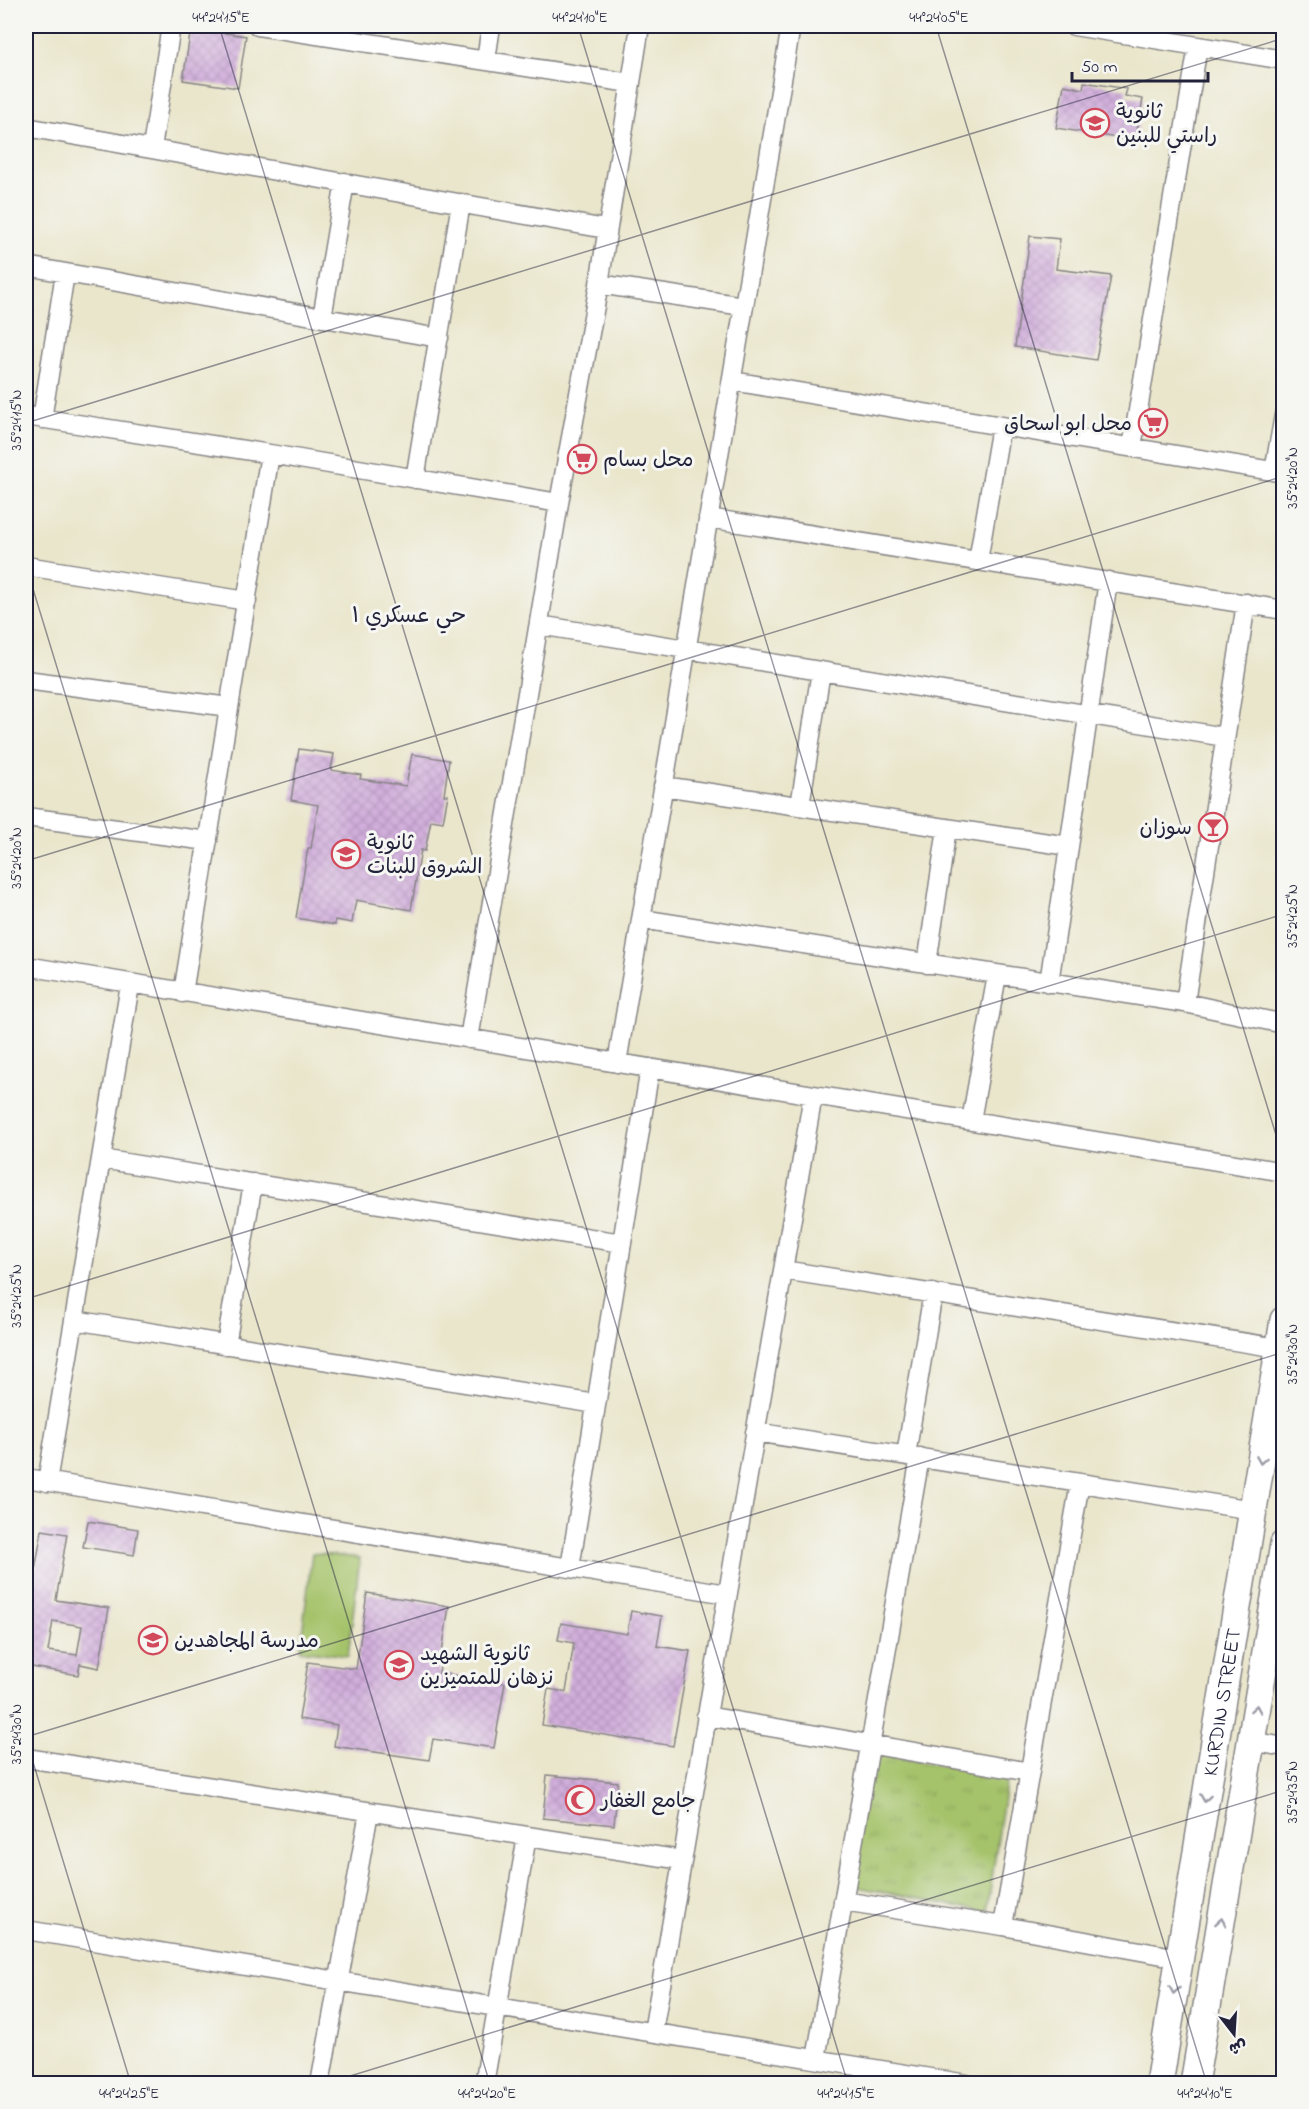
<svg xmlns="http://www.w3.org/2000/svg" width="1309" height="2109" font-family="'Indie Flower','Playpen Sans Arabic',sans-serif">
	<defs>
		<pattern id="grass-tufts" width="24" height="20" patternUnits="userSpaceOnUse" patternTransform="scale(1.5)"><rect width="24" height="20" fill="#a5c36b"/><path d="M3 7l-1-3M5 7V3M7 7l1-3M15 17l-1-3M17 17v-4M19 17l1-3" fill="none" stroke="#8ea75e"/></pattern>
		<pattern id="building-cross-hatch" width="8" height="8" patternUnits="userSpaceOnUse" patternTransform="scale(1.5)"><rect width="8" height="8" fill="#d1aedb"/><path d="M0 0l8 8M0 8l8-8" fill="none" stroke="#b395bd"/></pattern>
	</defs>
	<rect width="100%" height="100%" fill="#f6f6f2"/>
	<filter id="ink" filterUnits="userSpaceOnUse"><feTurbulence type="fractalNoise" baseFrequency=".0167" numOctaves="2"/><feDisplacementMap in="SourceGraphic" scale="12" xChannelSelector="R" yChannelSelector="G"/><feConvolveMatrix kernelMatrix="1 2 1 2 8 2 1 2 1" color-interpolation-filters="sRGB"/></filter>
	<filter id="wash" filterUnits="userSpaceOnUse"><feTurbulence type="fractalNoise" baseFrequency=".008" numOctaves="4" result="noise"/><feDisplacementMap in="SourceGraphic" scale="24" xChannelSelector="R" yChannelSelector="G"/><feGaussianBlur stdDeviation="1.35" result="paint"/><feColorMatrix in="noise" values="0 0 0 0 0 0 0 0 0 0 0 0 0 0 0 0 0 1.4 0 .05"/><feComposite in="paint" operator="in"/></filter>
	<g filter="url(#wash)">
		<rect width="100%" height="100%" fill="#eae6cc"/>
		<path fill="url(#grass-tufts)" stroke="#647253" stroke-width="1.5" d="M871 1753 1007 1777 987 1912 851 1886Z"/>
		<path fill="#a5c36b" stroke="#647253" stroke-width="1.5" d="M312 1553 360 1558 348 1656 300 1650Z"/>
		<g id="blocks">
			<path fill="url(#building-cross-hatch)" fill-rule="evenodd" d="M191 28 246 36 238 88 183 80Z
				M1084 82 1127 89 1125 96 1143 99 1135 141 1056 128 1064 85 1083 89Z
				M1030 236 1060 239 1056 269 1111 276 1096 360 1015 347Z
				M299 749 334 754 331 770 361 775 360 779 406 786 412 754 449 760 444 795H448L443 822 431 820 425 851 421 850 411 910 356 900 352 923 335 920V925L296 918 308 848H311L318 805 291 800Z
				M88 1521 138 1529 134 1555 83 1547Z
				M42 1530 67 1534 56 1600 109 1608 99 1668 80 1664 78 1675 26 1666V1627L30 1598 26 1597V1568L35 1570ZM53 1621 82 1626 77 1655 48 1651Z
				M367 1593 449 1606 439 1673 505 1683 494 1748 433 1739 429 1760 334 1746 337 1725 299 1719 308 1662 356 1669Z
				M631 1611 662 1616 657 1646 690 1651 673 1746 542 1725 548 1689 566 1692 574 1643 558 1640 561 1623 627 1634Z
				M547 1775 618 1782 614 1825 543 1818Z"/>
		</g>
	</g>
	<g filter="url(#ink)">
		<use href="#blocks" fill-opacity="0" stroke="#868484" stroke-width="1.5"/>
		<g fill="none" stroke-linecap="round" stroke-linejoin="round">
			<g stroke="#868484" stroke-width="21">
				<path id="minor" d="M258 26 630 83
					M1074 26 1284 60
					M486 60 491 26
					M26 127 606 229
					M152 148 171 26
					M26 266 439 338
					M599 284 743 306
					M322 318 345 182
					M732 381 1284 473
					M26 416 270 454 559 503
					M42 419 65 273
					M1132 447 1198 46
					M1274 471 1284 415
					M415 479 461 203
					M708 518 1284 610
					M978 561 1001 426
					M26 566 247 601
					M539 625 1225 737
					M26 680 229 707
					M663 786 1069 846
					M800 806 821 671
					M26 817 208 841
					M641 919 1185 1003 1284 1024
					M927 964 947 828
					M26 966 1284 1172
					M1049 983 1108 581
					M183 993 270 454
					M1185 1003 1246 603
					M469 1039 559 503 599 284 640 26
					M617 1063 791 26
					M971 1121 997 975
					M101 1159 622 1243
					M783 1270 1279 1348
					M74 1320 596 1404
					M226 1345 253 1183
					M755 1432 1253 1510
					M906 1455 933 1293
					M26 1478 727 1594
					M47 1482 130 985
					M570 1568 650 1068
					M706 1716 1030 1772
					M1251 1741 1284 1747
					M26 1758 682 1860
					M843 1901 1003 1926 1179 1958
					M1003 1926 1080 1483
					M26 1930 967 2084
					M653 2032 813 1095
					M816 2059 920 1457
					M320 2084 369 1812
					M484 2084 527 1836"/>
			</g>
			<g stroke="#868484" stroke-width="30">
				<g id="secondary">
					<path id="s1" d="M1159 2084 1284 1320"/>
					<path d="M1194 2084 1284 1544"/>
				</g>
			</g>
			<use href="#minor" stroke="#fff" stroke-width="18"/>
			<use href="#secondary" stroke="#fff" stroke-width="27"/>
		</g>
		<defs><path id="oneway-chevron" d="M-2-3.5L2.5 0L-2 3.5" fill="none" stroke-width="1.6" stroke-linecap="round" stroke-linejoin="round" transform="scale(1.5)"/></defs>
		<g stroke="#9c9ca7">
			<use href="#oneway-chevron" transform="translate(1261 1460) rotate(99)"/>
			<use href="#oneway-chevron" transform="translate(1256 1709) rotate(-81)"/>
			<use href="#oneway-chevron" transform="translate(1205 1798) rotate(99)"/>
			<use href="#oneway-chevron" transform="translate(1221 1922) rotate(-81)"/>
			<use href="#oneway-chevron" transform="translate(1174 1990) rotate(99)"/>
		</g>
	</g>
	<path fill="none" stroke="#22223b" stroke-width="1.5" stroke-opacity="0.45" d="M219 26 848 2084M578 26 1207 2084M936 26 1284 1161M26 423 1284 38M26 566 490 2084M26 861 1284 476M26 1299 1284 914M26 1737 1284 1352M26 1739 131 2084M324 2084 1284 1790"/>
	<defs>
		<g id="school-ring" transform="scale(1.5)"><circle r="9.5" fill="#f6f6f2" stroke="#d1495b" stroke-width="1.5"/><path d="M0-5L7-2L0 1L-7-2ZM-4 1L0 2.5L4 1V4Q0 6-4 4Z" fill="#d1495b"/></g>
		<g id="supermarket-ring" transform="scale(1.5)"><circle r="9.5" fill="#f6f6f2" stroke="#d1495b" stroke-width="1.5"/><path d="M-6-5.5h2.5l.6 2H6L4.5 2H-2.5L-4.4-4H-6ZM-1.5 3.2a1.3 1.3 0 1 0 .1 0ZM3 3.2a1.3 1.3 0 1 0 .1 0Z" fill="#d1495b"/></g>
		<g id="bar-ring" transform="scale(1.5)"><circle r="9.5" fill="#f6f6f2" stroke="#d1495b" stroke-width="1.5"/><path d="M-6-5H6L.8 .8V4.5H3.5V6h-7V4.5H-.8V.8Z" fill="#d1495b"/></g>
		<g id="mosque-ring" transform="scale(1.5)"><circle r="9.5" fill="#f6f6f2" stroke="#d1495b" stroke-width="1.5"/><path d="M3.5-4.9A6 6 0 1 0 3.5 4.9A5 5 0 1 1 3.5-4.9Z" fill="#d1495b"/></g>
	</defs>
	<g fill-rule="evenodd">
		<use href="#school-ring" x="1095" y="123"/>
		<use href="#supermarket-ring" x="1153" y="423"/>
		<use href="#supermarket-ring" x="582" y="459"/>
		<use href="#bar-ring" x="1213" y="827"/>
		<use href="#school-ring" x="346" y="854"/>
		<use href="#school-ring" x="153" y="1640"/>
		<use href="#school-ring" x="399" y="1665"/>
		<use href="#mosque-ring" x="580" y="1800"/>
	</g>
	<g text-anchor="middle" stroke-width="6" stroke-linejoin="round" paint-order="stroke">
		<g font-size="21" fill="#22223b" stroke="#f6f6f2" text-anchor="start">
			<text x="1116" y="118">ثانوية<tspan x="1116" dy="24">راستي للبنين</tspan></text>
			<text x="1132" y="430" text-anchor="end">محل ابو اسحاق</text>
			<text x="603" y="466">محل بسام</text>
			<text x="1192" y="834" text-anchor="end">سوزان</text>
			<text x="367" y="849">ثانوية<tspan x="367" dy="24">الشروق للبنات</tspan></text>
			<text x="174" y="1647">مدرسة المجاهدين</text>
			<text x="420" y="1660">ثانوية الشهيد<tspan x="420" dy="24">نزهان للمتميزين</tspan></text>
			<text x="601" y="1807">جامع الغفار</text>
		</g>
		<g font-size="21" fill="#22223b" stroke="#f6f6f2">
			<text dy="7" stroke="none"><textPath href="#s1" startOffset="387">KURDIN STREET</textPath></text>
		</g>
		<g font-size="22" fill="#22223b" stroke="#f6f6f2">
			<text x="409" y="622">حي عسكري ١</text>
		</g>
	</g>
	<rect width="1309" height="2109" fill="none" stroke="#f6f6f2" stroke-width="66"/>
	<g transform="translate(1234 2034) rotate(163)" stroke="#f6f6f2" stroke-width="4.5" paint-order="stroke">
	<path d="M0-4.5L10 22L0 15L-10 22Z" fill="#22223b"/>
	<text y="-9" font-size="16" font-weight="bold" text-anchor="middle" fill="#22223b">ش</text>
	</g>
	<path d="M1072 72v9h136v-9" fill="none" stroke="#22223b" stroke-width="3"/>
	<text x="1081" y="72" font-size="18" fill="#22223b" stroke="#f6f6f2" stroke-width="4.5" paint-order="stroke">50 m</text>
	<rect x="33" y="33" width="1243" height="2043" fill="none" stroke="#22223b" stroke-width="2"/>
	<g font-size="15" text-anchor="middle" fill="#22223b">
		<text x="221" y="22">44°24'15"E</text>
		<text x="580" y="22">44°24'10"E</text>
		<text x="939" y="22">44°24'05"E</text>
		<text transform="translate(16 420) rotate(-90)" y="5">35°24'15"N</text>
		<text transform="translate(1292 478) rotate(-90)" y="5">35°24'20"N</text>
		<text transform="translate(16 858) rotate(-90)" y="5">35°24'20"N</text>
		<text transform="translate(1292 916) rotate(-90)" y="5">35°24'25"N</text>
		<text transform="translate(16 1296) rotate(-90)" y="5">35°24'25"N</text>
		<text transform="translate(1292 1354) rotate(-90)" y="5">35°24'30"N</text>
		<text transform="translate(16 1734) rotate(-90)" y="5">35°24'30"N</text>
		<text transform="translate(1292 1792) rotate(-90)" y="5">35°24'35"N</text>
		<text x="129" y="2098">44°24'25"E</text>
		<text x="487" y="2098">44°24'20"E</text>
		<text x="846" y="2098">44°24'15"E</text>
		<text x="1205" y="2098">44°24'10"E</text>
	</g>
</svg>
